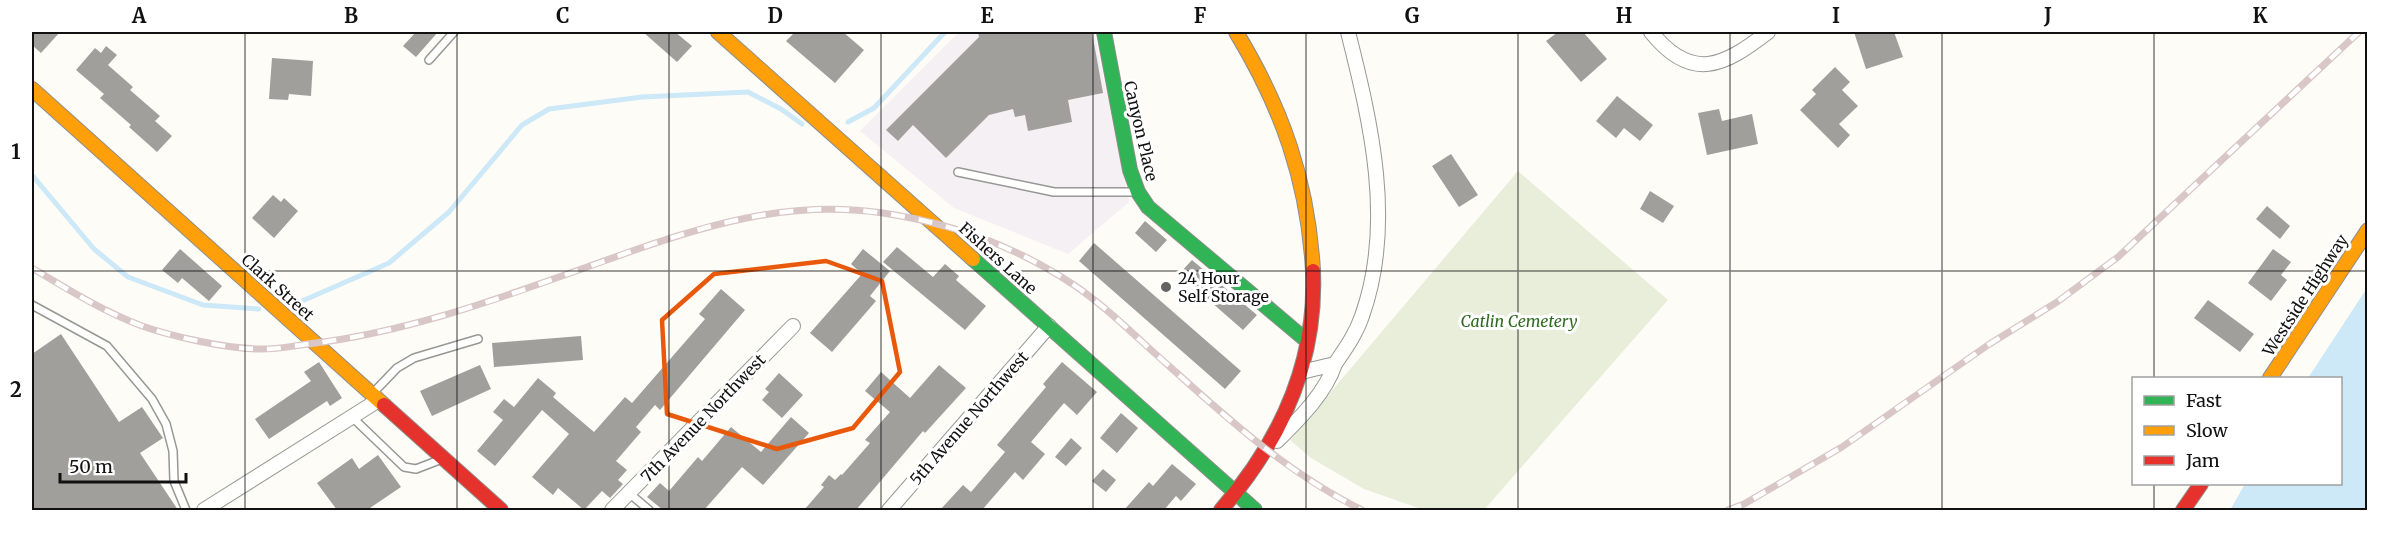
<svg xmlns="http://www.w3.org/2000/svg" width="2399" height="542" font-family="Merriweather,serif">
	<rect width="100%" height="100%" fill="#fdfcf7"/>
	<path fill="#f5f0f3" d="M959 32H1094L1129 202 1068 254 954 208 860 131Z"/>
	<path fill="#e9eedb" d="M1518 171 1668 300 1484 510H1424L1364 489 1311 458 1290 440Z"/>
	<path fill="#cde8f7" d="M2367 288V510H2230L2245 484H2340V378H2308Z"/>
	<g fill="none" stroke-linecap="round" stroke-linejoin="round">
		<path stroke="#cde8f7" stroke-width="5" d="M848 122 874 108 945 32
			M32 175 94 249 128 277 203 305 259 309
			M293 305 389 263 449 212 522 125 549 109 642 97 748 92 781 109 802 124"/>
	</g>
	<path fill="#a19f9c" d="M32 32H60L41 53 32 45Z
		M416 32H438L416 57 403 46Z
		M643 32H675L692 46 677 62Z
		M795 32H843L864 50 835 83 786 41Z
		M978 32H1092L1103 93 1068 100 1072 122 1028 131 1025 115 1015 117 1013 109 989 115 946 158 913 125 898 141 886 130 979 37Z
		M1558 32H1583L1607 59 1581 82 1546 41Z
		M1854 32H1894L1903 57 1866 69Z
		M106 46 117 55 108 65 133 87 130 90 160 116 155 121 172 136 157 152 129 127 131 125 100 98 104 94 76 70 95 48 101 53Z
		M272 58 313 61 311 96 289 94 288 100 269 99Z
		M1835 67 1850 82 1842 90 1858 106 1839 124 1850 135 1838 148 1800 110 1816 94 1812 90Z
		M1617 96 1653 125 1640 141 1624 128 1616 138 1596 121Z
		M1719 109 1722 121 1752 114 1758 144 1707 155 1698 113Z
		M1451 154 1478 195 1459 207 1432 166Z
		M1650 191 1674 206 1663 223 1640 209Z
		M273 195 281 202 284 198 298 211 274 238 252 218Z
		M2267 206 2290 226 2280 239 2256 219Z
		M1145 221 1167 240 1156 252 1135 233Z
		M1094 243 1241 371 1225 389 1079 261Z
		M897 247 933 277 945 264 959 276 956 280 986 306 965 330 883 262Z
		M180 249 222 286 209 301 182 278 178 283 162 270Z
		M863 249 890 271 870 296 876 301 832 352 810 333 862 274 851 264Z
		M2273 249 2291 262 2281 275 2287 280 2271 301 2248 283Z
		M1192 260 1257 315 1243 330 1179 274Z
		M721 289 745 310 660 410 655 405 636 427 641 432 616 461 627 470 618 480 623 484 610 498 602 491 584 510 558 488 553 495 532 477 569 434 542 410 495 466 477 451 503 420 493 412 504 399 514 407 538 378 556 393 553 397 594 432 625 397 632 403 705 319 699 314Z
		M2208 300 2254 334 2240 352 2194 318Z
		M61 334 119 422 142 407 163 438 140 453 178 510H32V354Z
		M581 336 583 360 494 367 492 343Z
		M319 362 342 398 330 406 327 401 269 439 255 419 311 381 304 372Z
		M1062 362 1097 392 1077 415 1064 403 1031 442 1045 454 1023 480 1015 472 982 510H940L963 485 971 492 1005 452 997 445 1046 387 1043 384Z
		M480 365 491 389 432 416 420 391Z
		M939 365 966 388 925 433 923 431 856 510H804L824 487 821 485 829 475 835 480 841 474 842 475 870 443 865 440 890 412 865 391 881 372 910 398Z
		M779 373 803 395 782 418 762 400 769 392 765 389Z
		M1121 413 1138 428 1117 453 1100 438Z
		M791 417 809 433 763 485 742 467 704 510H663L647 497 660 483 669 491 698 457 702 461 731 427 761 452Z
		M1071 438 1082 448 1066 466 1055 457Z
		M378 455 401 487 367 510H337L317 483 352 458 359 469Z
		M1172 464 1196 484 1181 501 1176 496 1164 510H1124L1149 482 1153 486Z
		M1103 469 1116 480 1106 492 1092 481Z"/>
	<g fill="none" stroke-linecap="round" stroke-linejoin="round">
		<g stroke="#979795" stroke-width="10">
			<path id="lane" d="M429 60 454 32
				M958 172 1054 192H1135
				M32 305 107 346 152 399 166 424 173 451 174 481 186 510
				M373 393 397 368 414 358 478 339
				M352 417 404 467 416 469 442 459
				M629 493 649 510"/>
		</g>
		<g stroke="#979795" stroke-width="16">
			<path id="street" d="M1651 32C1692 83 1724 66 1768 32
				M1301 372 1335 364C1345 349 1356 334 1362 316 1395 224 1371 123 1348 32
				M1277 441C1299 419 1325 394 1335 364
				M204 510 377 401
				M612 510 793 326
				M889 510 1049 326"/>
		</g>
		<g stroke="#8e8d8b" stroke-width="16">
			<path id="fast" d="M1104 32 1130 170 1138 192 1148 207 1307 341
				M973 259 1255 510"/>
		</g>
		<g stroke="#8e8d8b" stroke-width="16">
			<path id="slow" d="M718 32 973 259
				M1236 32C1282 108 1308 181 1313 271
				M32 89 384 405
				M2270 378 2368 230"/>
		</g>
		<g stroke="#8e8d8b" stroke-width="16">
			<path id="jam" d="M384 405 501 510
				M1221 510C1280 442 1317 362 1313 271
				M2183 510 2201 484"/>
		</g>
		<use href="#lane" stroke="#fffffe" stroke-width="7"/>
		<use href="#street" stroke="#fffffe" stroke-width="14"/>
		<use href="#fast" stroke="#30b455" stroke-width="14"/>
		<use href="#slow" stroke="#ff9f0a" stroke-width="14"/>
		<use href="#jam" stroke="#e5322d" stroke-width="14"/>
		<g stroke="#d9c6c7" stroke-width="7">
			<path id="rail" d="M32 268C67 289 104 312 142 326 174 337 224 348 257 349 274 350 292 346 308 344 420 331 527 288 632 251 715 222 795 200 883 213 951 223 1017 247 1074 285 1108 308 1138 339 1169 366 1229 420 1289 474 1362 510
				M1728 510 1744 504 1842 447 1988 345 2057 302 2118 257 2359 32"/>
		</g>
		<use href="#rail" stroke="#fff" stroke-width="4.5" stroke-dasharray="14" stroke-linecap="butt"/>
	</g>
	<path fill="none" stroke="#e8590c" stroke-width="4.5" stroke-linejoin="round" d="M826 261 882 281 900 372 853 428 777 449 667 414 662 320 714 274Z"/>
	<path fill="none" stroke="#111" stroke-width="1.5" stroke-opacity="0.55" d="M245 32V510M457 32V510M669 32V510M881 32V510M1093 32V510M1306 32V510M1518 32V510M1730 32V510M1942 32V510M2154 32V378M32 271H2368M2154 484V510"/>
	<circle fill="#646362" stroke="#fff" stroke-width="2" cx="1166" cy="287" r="6"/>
	<g text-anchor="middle" stroke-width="6" stroke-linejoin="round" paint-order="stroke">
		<g font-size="16" fill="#111" stroke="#fff">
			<text transform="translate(1141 131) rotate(77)" y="6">Canyon Place</text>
			<text transform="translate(998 258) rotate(42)" y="6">Fishers Lane</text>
			<text transform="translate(278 287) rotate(42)" y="6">Clark Street</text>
			<text transform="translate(2305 295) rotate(-57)" y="6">Westside Highway</text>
			<text transform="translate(703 418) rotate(-46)" y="6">7th Avenue Northwest</text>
			<text transform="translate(969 418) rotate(-49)" y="6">5th Avenue Northwest</text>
		</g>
		<g font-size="16" fill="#111" stroke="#fff" text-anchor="start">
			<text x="1178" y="284">24 Hour<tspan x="1178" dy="18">Self Storage</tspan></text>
		</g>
		<g font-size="16" font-style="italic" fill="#2f6b1f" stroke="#fff">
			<text x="1519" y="327">Catlin Cemetery</text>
		</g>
	</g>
	<rect width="2399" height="542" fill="none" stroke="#ffffff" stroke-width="66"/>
	<rect x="2132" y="377" width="210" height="108" fill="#ffffff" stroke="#a0a0a0" stroke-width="1.5"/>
	<rect x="2144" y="396" width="30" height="9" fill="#30b455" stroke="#a0a0a0" stroke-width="1.5"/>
	<text x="2186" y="407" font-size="18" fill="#111111">Fast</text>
	<rect x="2144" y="426" width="30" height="9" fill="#ff9f0a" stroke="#a0a0a0" stroke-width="1.5"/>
	<text x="2186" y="437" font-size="18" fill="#111111">Slow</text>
	<rect x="2144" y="456" width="30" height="9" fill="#e5322d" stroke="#a0a0a0" stroke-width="1.5"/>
	<text x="2186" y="467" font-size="18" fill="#111111">Jam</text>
	<path d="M60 473v9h126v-9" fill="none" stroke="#111111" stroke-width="3"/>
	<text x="69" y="473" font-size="18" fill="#111111" stroke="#ffffff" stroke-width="4.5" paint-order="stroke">50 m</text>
	<rect x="33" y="33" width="2333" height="476" fill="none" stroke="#111" stroke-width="2"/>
	<g font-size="20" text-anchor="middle" font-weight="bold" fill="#111">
		<text x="139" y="23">A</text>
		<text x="351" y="23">B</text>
		<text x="563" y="23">C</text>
		<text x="775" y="23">D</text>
		<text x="987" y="23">E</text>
		<text x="1200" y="23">F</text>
		<text x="1412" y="23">G</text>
		<text x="1624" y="23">H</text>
		<text x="1836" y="23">I</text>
		<text x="2048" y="23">J</text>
		<text x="2260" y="23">K</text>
		<text x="16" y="159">1</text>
		<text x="16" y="397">2</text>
	</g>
</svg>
